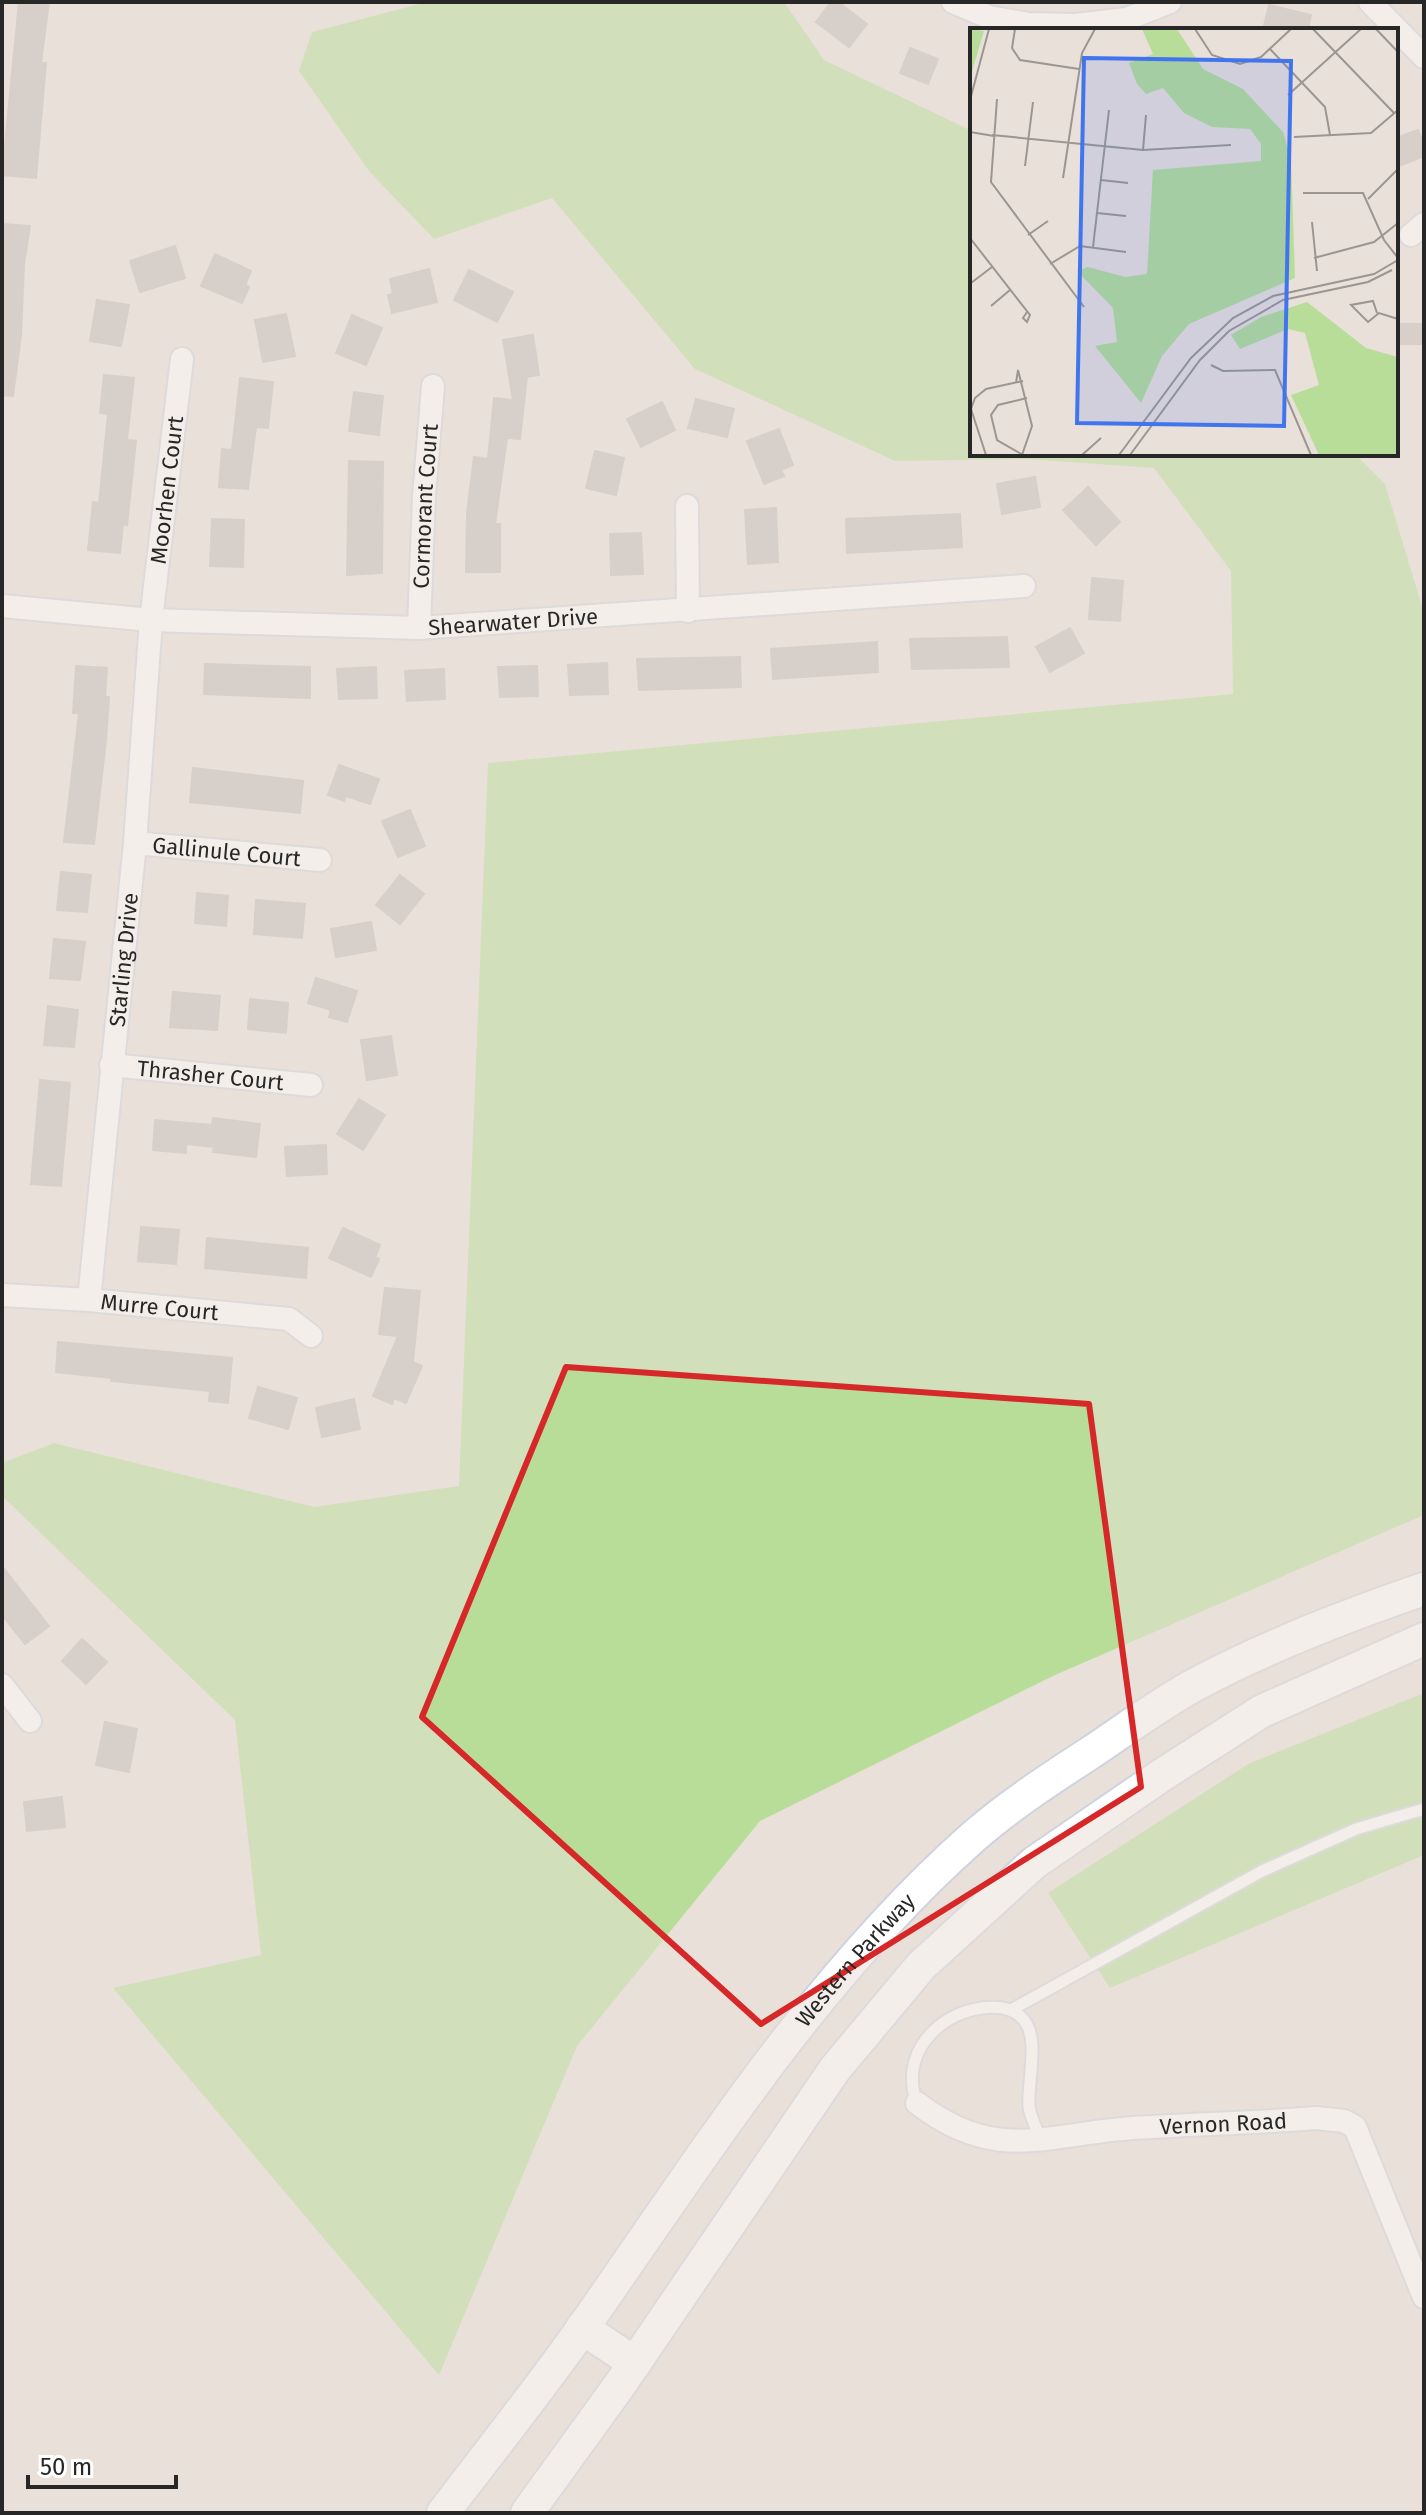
<svg xmlns="http://www.w3.org/2000/svg" width="1426" height="2515" font-family="'Fira Sans',sans-serif">
	<rect width="100%" height="100%" fill="#e9e0d9"/>
	<path fill="#b7dd98" d="M427 2H784L824 60 972 131V454H1355L1385 484 1424 613V1515L1055 1675 760 1821 577 2046 439 2375 113 1988 261 1955 235 1720 2 1496V1463L54 1443 314 1507 459 1486 488 763 1233 694 1231 571 1154 468 1027 459 895 461 695 369 552 198 434 239 369 171 299 71 312 32Z
		M1424 1693V1855L1110 1988 1048 1893 1250 1763Z"/>
	<path fill="#c1bab6" stroke="#c3bcb3" stroke-width="2" d="M19 2H49L41 63H46L36 178 2 175Z
		M831 2H838L867 24 849 47 816 22Z
		M1269 5 1311 15 1308 30H1263Z
		M910 48 938 59 928 84 900 73Z
		M1418 130 1424 144V156L1396 167V138Z
		M2 224 30 226 24 264 21 335 13 396 2 395Z
		M175 246 185 278 140 292 130 261Z
		M215 254 251 271 245 285 249 287 242 303 201 286Z
		M429 269 437 302 392 313 388 295 393 294 390 279Z
		M469 270 513 292 497 322 454 300Z
		M97 300 129 305 121 346 90 341Z
		M286 314 295 356 263 362 255 320Z
		M352 315 382 328 366 365 336 353Z
		M1396 324H1424V344H1396Z
		M533 335 539 375 527 377 520 439 507 438 495 524H500V572H466L467 513 474 457 488 459 494 398 513 400 503 340Z
		M104 375 134 378 127 440 136 441 127 525 123 524 120 553 88 550 93 502 99 503 108 414 100 413Z
		M240 378 273 382 268 428 256 427 248 489 219 487 222 449 232 450Z
		M354 392 383 396 379 435 349 431Z
		M696 399 734 409 727 437 688 428Z
		M662 402 675 430 641 447 627 419Z
		M779 429 793 465 781 470 784 476 764 484 747 441Z
		M595 451 624 458 616 495 586 488Z
		M349 461 383 462 382 573 347 575Z
		M1035 477 1040 507 1002 514 997 484Z
		M1088 487 1120 522 1096 545 1063 510Z
		M776 508 778 562 748 564 745 510Z
		M960 514 962 547 847 553 846 519Z
		M212 519 244 520 243 567 210 566Z
		M641 533 643 574 611 575 610 534Z
		M1092 578 1123 581 1120 621 1089 619Z
		M1070 628 1084 653 1050 672 1036 647Z
		M1007 637 1009 667 912 669 910 639Z
		M877 642 878 672 773 679 771 649Z
		M740 657 741 687 639 690 637 659Z
		M607 663 608 694 570 695 568 665Z
		M205 664 310 667V698L204 694Z
		M76 666 107 668 105 697H109L106 740 94 844 64 842 79 713H73Z
		M537 666 538 696 500 697 498 667Z
		M376 667 377 698 339 699 337 669Z
		M444 669 445 699 407 701 405 671Z
		M339 765 379 779 370 804 346 796 344 801 328 795Z
		M193 768 303 781 300 813 190 802Z
		M410 810 425 846 398 857 382 821Z
		M61 872 91 875 87 912 57 910Z
		M400 875 424 894 400 924 376 905Z
		M197 893 228 896 226 926 195 923Z
		M256 900 305 904 302 938 254 934Z
		M371 922 376 950 336 957 331 929Z
		M54 939 85 942 80 980 50 978Z
		M316 978 357 991 347 1022 329 1017 331 1010 308 1003Z
		M173 992 220 996 217 1030 170 1027Z
		M250 999 288 1003 286 1033 248 1029Z
		M48 1006 78 1010 74 1047 44 1045Z
		M391 1036 397 1075 367 1080 361 1040Z
		M40 1080 70 1083 61 1186 31 1184Z
		M359 1099 385 1115 363 1150 337 1134Z
		M213 1118 260 1124 256 1157 213 1152 214 1147 186 1144V1153L153 1150 155 1120 212 1125Z
		M326 1145 327 1174 287 1176 285 1147Z
		M141 1227 179 1230 176 1264 138 1261Z
		M343 1228 380 1245 375 1257 379 1259 371 1277 329 1258Z
		M207 1238 308 1248 306 1278 205 1268Z
		M385 1288 420 1291 413 1362 422 1366 406 1403 394 1398 392 1404 373 1396 398 1336 379 1334Z
		M58 1342 232 1358 228 1403 209 1401 210 1391 111 1381 112 1378 56 1372Z
		M258 1387 297 1398 288 1429 249 1418Z
		M354 1399 360 1429 322 1437 316 1408Z
		M2 1566 49 1626 25 1644 2 1615Z
		M82 1639 107 1662 86 1684 62 1661Z
		M105 1722 137 1729 129 1772 96 1765Z
		M62 1797 65 1827 27 1831 24 1802Z"/>
	<g fill="none" stroke-linecap="round" stroke-linejoin="round">
		<g stroke="#ced3df" stroke-width="15">
			<path id="lane" d="M1011 2010 1262 1871 1356 1829 1424 1809
				M917 2103C899 2056 936 2014 982 2008 996 2006 1012 2007 1022 2018 1041 2036 1027 2082 1029 2107 1031 2119 1037 2130 1042 2141"/>
		</g>
		<g stroke="#ced3df" stroke-width="26">
			<g id="street">
				<path d="M953 2 989 17 1029 24 1076 25 1127 19 1170 2"/>
				<path d="M1370 2 1424 57"/>
				<path d="M1411 235 1424 224"/>
				<path d="M687 506 688 611"/>
				<path id="s1" d="M2 606 151 620 419 628 1024 586"/>
				<path id="s2" d="M419 628 424 496 433 386"/>
				<path id="s3" d="M135 843 320 860"/>
				<path id="s4" d="M111 1065 311 1085"/>
				<path id="s5" d="M2 1295 89 1300 289 1319 311 1336"/>
				<path id="s6" d="M89 1300 135 843 151 620 182 359"/>
				<path d="M2 1685 30 1721"/>
				<path id="s7" d="M917 2103C996 2164 1047 2134 1133 2128 1194 2124 1255 2123 1316 2118L1344 2121 1355 2127 1424 2297"/>
			</g>
		</g>
		<g stroke="#ced3df" stroke-width="36">
			<g id="secondary">
				<path d="M582 2328 635 2363"/>
				<path id="s8" d="M443 2513C488 2454 534 2396 577 2336 699 2163 812 1980 972 1838 1007 1807 1050 1779 1090 1753 1126 1729 1162 1702 1200 1682 1272 1644 1348 1615 1424 1589"/>
				<path d="M527 2513 619 2386 835 2069 921 1966 1034 1863 1162 1775 1262 1711 1424 1639"/>
			</g>
		</g>
		<use href="#lane" stroke="#fff" stroke-width="11"/>
		<use href="#street" stroke="#fff" stroke-width="22"/>
		<use href="#secondary" stroke="#fff" stroke-width="32"/>
	</g>
	<path d="M0 0H1426V2515H0ZM566 1367 1089 1404 1141 1787 761 2024 422 1717Z" fill="#e9e0d9" fill-opacity=".55" fill-rule="evenodd"/>
	<path fill="none" stroke="#d62828" stroke-width="6" stroke-linejoin="round" d="M566 1367 1089 1404 1141 1787 761 2024 422 1717Z"/>
	<g text-anchor="middle" stroke-width="7" stroke-linejoin="round" paint-order="stroke">
		<g font-size="22" fill="#272727" stroke="#fff">
			<text dy="8" stroke="none"><textPath href="#s6" startOffset="814">Moorhen Court</textPath></text>
			<text dy="8" stroke="none"><textPath href="#s2" startOffset="122">Cormorant Court</textPath></text>
			<text dy="8" stroke="none"><textPath href="#s1" startOffset="512">Shearwater Drive</textPath></text>
			<text dy="8" stroke="none"><textPath href="#s3" startOffset="92">Gallinule Court</textPath></text>
			<text dy="8" stroke="none"><textPath href="#s6" startOffset="342">Starling Drive</textPath></text>
			<text dy="8" stroke="none"><textPath href="#s4" startOffset="100">Thrasher Court</textPath></text>
			<text dy="8" stroke="none"><textPath href="#s5" startOffset="158">Murre Court</textPath></text>
			<text dy="8" stroke="none"><textPath href="#s8" startOffset="690">Western Parkway</textPath></text>
			<text dy="8" stroke="none"><textPath href="#s7" startOffset="316">Vernon Road</textPath></text>
		</g>
	</g>
	<g transform="translate(970 28)">
		<rect width="428" height="428" fill="#e9e0d9"/>
		<path d="M0 1 14 3 1 47H0ZM172 1H207L233 41 273 61 313 104 321 131 325 250 219 296 192 328 171 375 125 318 147 314 143 280 107 243 118 239 155 249 177 246 183 142 291 133V116L280 101 242 99 214 85 193 60 176 66 167 56 159 35 183 26ZM337 274 396 320 428 329V427H349L321 367 349 357 335 305 318 301 270 321 261 307 291 289Z" fill="#b7dd98"/>
		<path fill="none" stroke="#9b9692" stroke-width="2" d="M45 1 42 20 50 32 109 41M225 1 242 27 270 36 291 29 321 1M343 1 424 85M406 1 428 24M300 21 355 79 360 107M318 67 391 1M27 71 21 154 114 279M0 72 19 1M0 104 24 108M22 107 173 122 261 117M324 109 401 105 428 82M173 122 176 87M55 138 63 74M93 150 112 25 125 1M131 152 158 155M333 165H393L414 212 428 230M398 171 428 141M127 185 156 188M342 194 347 243M58 207 78 193M0 210 60 287 57 294 53 290 57 284M123 219 139 82M344 230 404 214 428 195M80 236 110 218 156 224M1 255 22 239M21 278 40 262M407 285 403 273 381 277 398 294 409 285 428 291M241 337 253 343 305 342 341 427M46 355 48 342 62 398 52 427M16 427 1 381 5 370 16 361 53 353M53 427 27 412 21 387 28 377 57 370M112 427 131 410M149 427 221 330 263 290 303 268 404 246 428 232M160 427 230 332 259 303 313 272 398 254 422 242"/>
		<path fill="#4175ed" fill-opacity="0.15" stroke="#4175ed" stroke-width="4" d="M114 30 321 33 314 398 107 395Z"/>
		<rect width="428" height="428" fill="none" stroke="#272727" stroke-width="4"/>
	</g>
	<rect width="1426" height="2515" fill="none" stroke="#272727" stroke-width="8"/>
	<path d="M28 2475v12h148v-12" fill="none" stroke="#272727" stroke-width="4"/>
	<text x="40" y="2475" font-size="24" fill="#272727" stroke="#ffffff" stroke-width="6" paint-order="stroke">50 m</text>
</svg>
